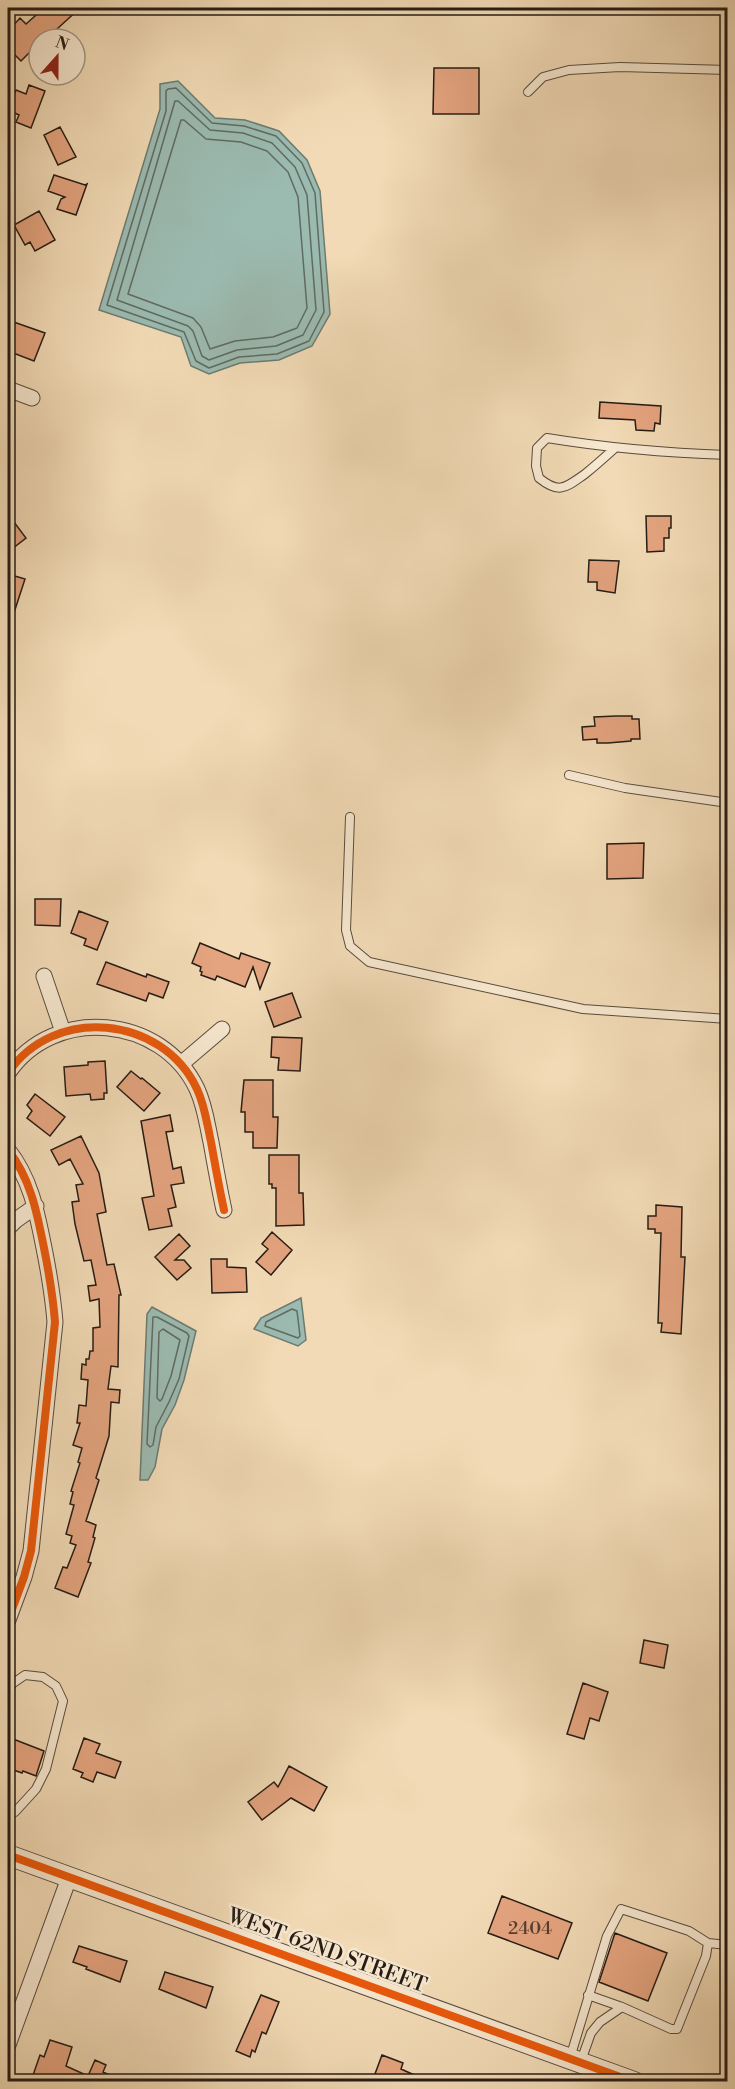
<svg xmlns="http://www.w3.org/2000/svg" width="735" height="2089" font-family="'Libre Bodoni',serif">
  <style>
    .water { fill: #9bbab0; stroke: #6c7b72; stroke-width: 1.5 }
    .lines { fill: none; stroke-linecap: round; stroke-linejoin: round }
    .shore { stroke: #606b62; stroke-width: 1.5 }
    .building { fill: #e4a47f; stroke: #261c15; stroke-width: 1.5 }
    .service-casing { stroke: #594c3d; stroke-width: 10 }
    .minor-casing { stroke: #594c3d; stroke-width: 17 }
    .tertiary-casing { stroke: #594c3d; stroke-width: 22 }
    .service { stroke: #f6e7cf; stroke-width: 8 }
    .minor { stroke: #f6e7cf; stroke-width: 15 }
    .tertiary { stroke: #f6e7cf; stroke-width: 20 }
    .cycleway-casing { stroke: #f6e7cf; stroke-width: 11 }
    .cycleway { stroke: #e8590c; stroke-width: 8 }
    .labels { text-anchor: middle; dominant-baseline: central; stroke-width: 5; stroke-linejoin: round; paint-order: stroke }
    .number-label { font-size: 18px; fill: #563e30 }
    .street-label { font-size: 21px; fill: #261c15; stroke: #f6e7cf }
  </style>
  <rect width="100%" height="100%" fill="#f1dab5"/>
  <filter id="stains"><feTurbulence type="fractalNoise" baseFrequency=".00333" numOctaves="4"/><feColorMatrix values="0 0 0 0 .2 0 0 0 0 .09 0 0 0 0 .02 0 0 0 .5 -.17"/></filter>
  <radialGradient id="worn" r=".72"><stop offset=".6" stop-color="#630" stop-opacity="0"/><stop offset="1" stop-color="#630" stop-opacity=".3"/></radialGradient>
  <!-- water -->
  <path class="water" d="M178,81L215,118L245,120L279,131L307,160L320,191L330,314L312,346L279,360L240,363L209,374L191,366L181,337L99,310L160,109V84Z
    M301,1298L306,1340L298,1346L254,1329L261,1318Z
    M152,1307L196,1331L184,1380L175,1405L162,1429L155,1467L148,1480H140L147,1314Z"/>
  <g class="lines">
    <!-- shore -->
    <path class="shore" d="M176,88L212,123L244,126L276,136L302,163L315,193L324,312L309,341L277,354L239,357L209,368L196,361L184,332L107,305L166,111V91L168,89Z
      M175,101H178L210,130L243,133L272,143L295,167L307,195L316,310L303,335L276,346L237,350L209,360L202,356L193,331L188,326L117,300Z
      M181,120H184L206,139L241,142L267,151L288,172L298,197L307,308L297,328L273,337L235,341L210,349L201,327L193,318L128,294Z
      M292,1309L297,1311L300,1336L298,1338L265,1326L266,1322Z
      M153,1317H157L187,1333L189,1336L179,1379L169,1402L156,1427L153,1445L150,1447L147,1444Z
      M163,1329L180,1340L171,1376L162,1399L160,1401L157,1398L159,1332Z"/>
  </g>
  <!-- building -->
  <path class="building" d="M44,8H80L46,39H39V43L21,61L8,48V42L13,36L8,31L20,18L26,24Z
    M434,68H479V114H433Z
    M29,85L45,91L31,128L16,122L19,115L8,110L16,90L26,94Z
    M60,127L76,157L58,165L44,135Z
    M54,175L85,185L87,184L76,215L57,209L61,199L65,197L48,191Z
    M39,211L55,240L35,251L30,242L25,245L14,225Z
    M8,320L45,333L34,361L8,351Z
    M600,402L661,406L660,424L655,423L654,431L636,430L635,420L599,418Z
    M8,514L26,538L8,552Z
    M646,516H671V528H669V538H664V551L647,552Z
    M589,560L619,561L615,593L597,590V582H588Z
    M8,574L25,579L10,625H8Z
    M616,716H632V719H639L640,739H631V741L608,743H597V739L583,740L582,727L595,726L594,717Z
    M644,843L643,878L607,879V844Z
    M35,899H61L60,926L35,925Z
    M79,911L108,922L97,950L84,945L86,939L71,933Z
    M200,943L239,959L241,953L270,963L260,989L253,967L245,987L217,976L215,980L201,975L202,972L200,971L201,967L192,963Z
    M106,962L146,977L147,974L169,982L163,998L149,993L146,1001L97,984Z
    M292,993L301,1017L274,1027L265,1002Z
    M272,1037L302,1038L300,1071L278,1070L279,1058L271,1057Z
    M105,1061L107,1093H104V1099L91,1100L90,1094L66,1096L64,1067L88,1065V1062Z
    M131,1071L141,1079L142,1078L160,1093L144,1111L117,1087Z
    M244,1080H273V1117H278L277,1148H253V1132H245V1112H241Z
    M35,1094L65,1117L50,1136L27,1118L32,1111L27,1105Z
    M170,1115L173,1131L166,1132L173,1169L181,1167L184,1183L171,1185L176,1207L168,1209L172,1226L149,1230L142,1198L154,1196L141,1121Z
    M81,1136L99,1173L106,1212L97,1214L107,1265L114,1264L121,1295H119L118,1367L111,1366L108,1389L120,1390L119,1403L111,1402L109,1436L96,1478L99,1480L86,1521L96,1525L93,1537L95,1538L88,1562L91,1563L78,1597L55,1588L63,1567L67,1568L76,1545L70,1543L72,1536L66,1534L74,1505L70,1504L73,1492L71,1491L80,1463L78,1462L82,1448L73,1445L80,1423H77L79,1405L86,1406L88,1380L81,1379L82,1364L86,1365V1359H89L90,1351H93V1328L100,1327L99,1299L90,1301L88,1286L96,1285L91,1260L84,1261L75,1224L72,1202L79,1201L76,1185L83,1184L70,1159L59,1165L51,1150Z
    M269,1155H299V1193H303L304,1225L276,1226V1188H272V1184H269Z
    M656,1205L682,1207L681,1257H685L681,1334L661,1332L662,1323H658L661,1233H655V1229H648V1216H656Z
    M272,1232L292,1250L271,1275L256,1262L268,1249L262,1244Z
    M179,1234L190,1246L175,1260H184L191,1268L177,1280L155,1257Z
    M211,1259H227V1267L246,1268L247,1292L212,1293Z
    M644,1640L668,1645L664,1668L640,1663Z
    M583,1683L608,1692L599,1721L590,1718L584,1739L567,1734Z
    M8,1737L44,1751L36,1776L23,1771L22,1773L8,1768Z
    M84,1738L100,1744L96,1753L121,1762L115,1778L97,1772L93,1782L81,1777L83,1773L73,1769Z
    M289,1766L327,1787L314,1811L291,1798L262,1820L248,1802L274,1782L278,1787Z
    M502,1896L572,1923L558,1959L488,1933Z
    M615,1933L667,1953L648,2001L599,1982Z
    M79,1946L127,1961L120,1982L86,1969L87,1967L73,1962Z
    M165,1972L213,1987L206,2008L159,1989Z
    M261,1995L279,2002L266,2034L262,2032L255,2052L252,2050L250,2057L236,2051Z
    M50,2040L72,2047L66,2066L88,2076L95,2060L106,2065L103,2072L125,2082H42L32,2078L40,2055L44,2057Z
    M382,2055L403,2063L401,2069L430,2082H372Z"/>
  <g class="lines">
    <!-- service casing -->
    <g class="service-casing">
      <path id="service" d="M528,92L543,77L569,70L620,67L728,70
        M615,448C605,457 595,466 585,474C566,487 560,495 539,478L536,466L537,448L547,438C608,448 667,453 728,455
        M569,775L625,788L728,803
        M350,817L346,930L350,946L369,962L583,1009L728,1019
        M8,1693L12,1684L25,1675L43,1677L56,1686L63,1701L46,1769L36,1789L15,1812L8,1815
        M588,1995L622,2007L671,2029H677L706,1956L708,1943L728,1945
        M570,2058L607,1936L621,1909L689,1931L708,1943
        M581,2061L591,2033L600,2022L622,2007"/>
    </g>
    <!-- minor casing -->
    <g class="minor-casing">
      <path id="minor" d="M8,389L32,398
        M44,976L63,1032
        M181,1064L222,1029
        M8,1073C54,1005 162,1015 197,1089C205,1106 207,1124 211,1142C215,1164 219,1187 224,1210
        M8,1150C31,1179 37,1213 44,1248C49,1273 53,1297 55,1322L31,1551L24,1577L8,1620
        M8,1228L16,1220L36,1206
        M8,2045L69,1878"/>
    </g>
    <!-- tertiary casing -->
    <g class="tertiary-casing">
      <path id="tertiary" d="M8,1855L634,2082"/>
    </g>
    <!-- service -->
    <use href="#service" class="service"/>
    <!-- minor -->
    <use href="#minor" class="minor"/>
    <!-- tertiary -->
    <use href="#tertiary" class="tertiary"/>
    <!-- cycleway casing -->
    <g class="cycleway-casing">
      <path id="cycleway" d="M8,1073C54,1005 162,1015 197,1089C205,1106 207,1124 211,1142C215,1164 219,1187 224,1210
        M8,1150C31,1179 37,1213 44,1248C49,1273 53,1297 55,1322L31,1551L24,1577L8,1620
        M8,1855L634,2082"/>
    </g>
    <!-- cycleway -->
    <use href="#cycleway" class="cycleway"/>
  </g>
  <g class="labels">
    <!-- number labels -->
    <g class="number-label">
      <text x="530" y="1928">2404</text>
    </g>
    <!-- street labels -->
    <g class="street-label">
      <text transform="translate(327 1951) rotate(20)">WEST 62ND STREET</text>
    </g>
  </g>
  <!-- margin -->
  <rect width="735" height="2089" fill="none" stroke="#f1dab5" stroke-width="30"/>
  <rect x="9" y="9" width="717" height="2071" fill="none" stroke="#261c15" stroke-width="3"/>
  <rect x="15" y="15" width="705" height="2059" fill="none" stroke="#261c15" stroke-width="1.5"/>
  <!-- north arrow -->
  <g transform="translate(57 57) rotate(21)"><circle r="28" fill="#f6e7cf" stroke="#a39685" stroke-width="1.5"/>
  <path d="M0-4.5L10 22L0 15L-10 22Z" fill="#8f2418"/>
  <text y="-9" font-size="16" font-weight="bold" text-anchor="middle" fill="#261c15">N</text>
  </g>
  <rect width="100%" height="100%" filter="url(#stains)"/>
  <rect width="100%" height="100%" fill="url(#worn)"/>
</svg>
